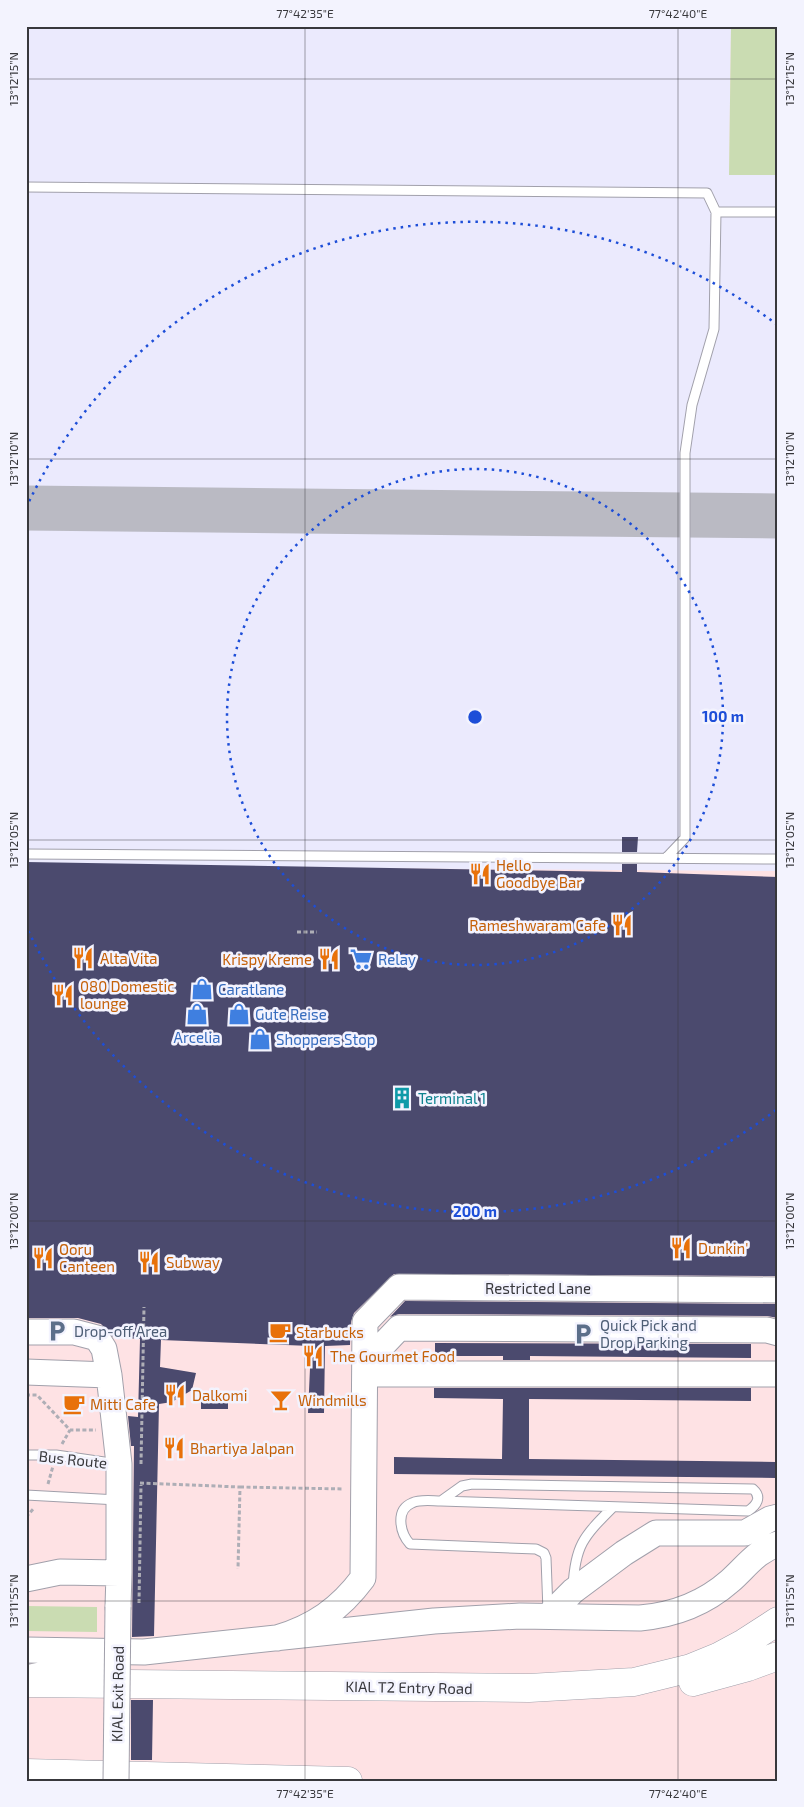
<svg xmlns="http://www.w3.org/2000/svg" width="804" height="1807" font-family="'Exo 2',sans-serif">
  <style>
    .commercial { fill: #fee2e4 }
    .built { fill: #ebeafd }
    .green { fill: #cadcb2 }
    .lines { fill: none; stroke-linecap: round; stroke-linejoin: round }
    .taxiway { stroke: #babac3; stroke-width: 45 }
    .building { fill: #4b4a6e }
    .lane-casing { stroke: #a1a0ab; stroke-width: 11 }
    .secondary-casing { stroke: #a1a0ab; stroke-width: 27 }
    .primary-casing { stroke: #a1a0ab; stroke-width: 29 }
    .path { stroke: #aeaeb6; stroke-width: 3; stroke-dasharray: 4 2.5; stroke-linecap: butt }
    .lane { stroke: #fff; stroke-width: 9 }
    .secondary { stroke: #fff; stroke-width: 25 }
    .primary { stroke: #fff; stroke-width: 28 }
    .secondary-bridge-casing { stroke: #a1a0ab; stroke-width: 27; stroke-linecap: butt }
    .path-bridge { stroke: #aeaeb6; stroke-width: 3; stroke-dasharray: 4 2.5; stroke-linecap: butt }
    .secondary-bridge { stroke: #fff; stroke-width: 25 }
    .ticks { fill: none; stroke: #38383c; stroke-width: 1; stroke-opacity: 0.45 }
    .ring { fill: none; stroke: #1d4ed8; stroke-width: 2.5; stroke-dasharray: 2.5 5 }
    .labels { text-anchor: middle; dominant-baseline: central; stroke-width: 5; stroke-linejoin: round; paint-order: stroke }
    .food-label { font-size: 15px; fill: #c56008; stroke: #f3f3fe; text-anchor: start }
    .shop-label { font-size: 15px; fill: #366cbe; stroke: #f3f3fe; text-anchor: start }
    .culture-label { font-size: 15px; fill: #0d838f; stroke: #f3f3fe; text-anchor: start }
    .street-label { font-size: 15px; fill: #38383c; stroke: #f3f3fe }
    .service-label { font-size: 15px; fill: #4e5e75; stroke: #f3f3fe; text-anchor: start }
    .centre { fill: #1d4ed8; stroke: #f3f3fe; stroke-width: 2.5 }
    .ring-label { font-size: 15px; text-anchor: middle; font-weight: bold; fill: #1d4ed8; stroke: #f3f3fe; stroke-width: 5; stroke-linejoin: round; paint-order: stroke }
    .neatline { fill: none; stroke: #38383c; stroke-width: 2 }
    .ticks-label { font-size: 12px; text-anchor: middle; fill: #38383c }
  </style>
  <rect width="100%" height="100%" fill="#f3f3fe"/>
  <!-- commercial -->
  <path class="commercial" d="M26,26H778V1781H26Z"/>
  <!-- built -->
  <path class="built" d="M26,26H731L729,174L778,175V871L26,866Z"/>
  <!-- green -->
  <path class="green" d="M731,26H778V175H729Z
    M26,1606L97,1607V1632L26,1631Z"/>
  <g class="lines">
    <!-- taxiway -->
    <path class="taxiway" d="M26,508L778,516"/>
  </g>
  <!-- building -->
  <path class="building" d="M622,837H638L637,852H622Z
    M26,862L622,872V864H637V872L778,877V1276L394,1274L354,1313L351,1322L350,1345L325,1346L324,1413H308L311,1346L161,1340L160,1367L196,1373L192,1390L172,1402L159,1404L154,1636L132,1637L134,1446H131L128,1416L138,1417L140,1339L113,1337L101,1324L78,1318H26Z
    M405,1301L778,1304V1318L767,1316L399,1314L390,1317Z
    M435,1343L751,1344V1358L530,1356V1360H503V1356H435Z
    M434,1388H751V1401L529,1399V1459L776,1462V1478L394,1474V1457L502,1459L503,1399L434,1398Z
    M201,1396H228V1409H201Z
    M131,1700H153L152,1760H131Z"/>
  <g class="lines">
    <!-- lane casing -->
    <g class="lane-casing">
      <path id="lane" d="M26,187L707,193L716,212L714,329L692,405L685,453V838L666,858
        M716,212H778
        M26,854L778,859
        M26,1455H56L118,1464
        M26,1495L118,1500
        M441,1501L462,1486L472,1484L753,1489C762,1497 757,1505 748,1511L441,1501C432,1501 420,1499 412,1503C395,1510 400,1533 410,1544L536,1549L544,1553L546,1558L548,1611
        M573,1587C575,1546 583,1537 612,1508"/>
    </g>
    <!-- secondary casing -->
    <g class="secondary-casing">
      <path id="secondary" d="M26,1332H74L97,1338L104,1349L109,1375L119,1464V1573
        M26,1372L109,1375
        M365,1374L380,1348L399,1328L767,1330L778,1333
        M365,1374H778
        M26,1579L60,1572L119,1573L118,1607
        M548,1616L573,1591L624,1553L656,1533H745L770,1519L778,1517
        M277,1638C314,1627 340,1609 363,1578L365,1322L399,1287L778,1290
        M26,1650L144,1652L434,1621L520,1616L640,1618C674,1615 704,1604 730,1581C747,1566 756,1551 778,1544
        M31,1677L104,1661"/>
    </g>
    <!-- primary casing -->
    <g class="primary-casing">
      <path id="primary" d="M693,1682L748,1667L778,1656
        M26,1683L529,1688L634,1682L691,1668L718,1657L744,1643L778,1621
        M26,1773L348,1781"/>
    </g>
    <!-- path -->
    <path class="path" d="M297,932H317
      M26,1395H37L70,1430H96
      M62,1444L70,1430
      M141,1464L144,1307
      M140,1483L240,1487L238,1569
      M48,1484L53,1466
      M240,1487L344,1489
      M26,1517L34,1508"/>
    <!-- lane -->
    <use href="#lane" class="lane"/>
    <!-- secondary -->
    <use href="#secondary" class="secondary"/>
    <!-- primary -->
    <use href="#primary" class="primary"/>
    <!-- secondary-bridge casing -->
    <g class="secondary-bridge-casing">
      <path id="secondary-bridge" d="M116,1781L118,1607"/>
    </g>
    <!-- path-bridge -->
    <path class="path-bridge" d="M139,1603L141,1485"/>
    <!-- secondary-bridge -->
    <use href="#secondary-bridge" class="secondary-bridge"/>
  </g>
  <!-- ticks -->
  <path class="ticks" d="M305,26V1781M678,26V1781M26,79H778M26,459H778M26,840H778M26,1221H778M26,1601H778"/>
  <!-- distance rings -->
  <g class="ring">
    <circle cx="475" cy="717" r="248"/>
    <path d="M776 1110A495 495 0 0 1 26 926M26 508A495 495 0 0 1 776 324"/>
  </g>
  <!-- icons -->
  <defs>
    <g id="restaurant-bare" transform="scale(1.725)"><path d="M-5-6h1v4h1v-4h1v4h1v-4h1v5L-1.5 .5V6h-2V.5L-5-1ZM5-6V6H3V1.5H1.5Q1.5-4 5-6Z" fill="#e8710a" stroke="#f3f3fe" stroke-width="2.5" paint-order="stroke"/></g>
    <g id="supermarket-bare" transform="scale(1.725)"><path d="M-6-5.5h2.5l.6 2H6L4.5 2H-2.5L-4.4-4H-6ZM-1.5 3.2a1.3 1.3 0 1 0 .1 0ZM3 3.2a1.3 1.3 0 1 0 .1 0Z" fill="#3f7fe0" stroke="#f3f3fe" stroke-width="2.5" paint-order="stroke"/></g>
    <g id="shop-bare" transform="scale(1.725)"><path d="M-5-2.5h2.3a2.7 3.5 0 0 1 5.4 0H5L5.5 6h-11ZM-1.5-2.5h3a1.5 2.3 0 0 0-3 0Z" fill="#3f7fe0" stroke="#f3f3fe" stroke-width="2.5" paint-order="stroke"/></g>
    <g id="building-bare" transform="scale(1.725)"><path d="M-4-6H4V6H1V3H-1V6H-4ZM-2.5-4.3h1.7v1.8h-1.7ZM.8-4.3h1.7v1.8H.8ZM-2.5-1h1.7V.8h-1.7ZM.8-1h1.7V.8H.8Z" fill="#0f9aa8" stroke="#f3f3fe" stroke-width="2.5" paint-order="stroke"/></g>
    <g id="parking-bare" transform="scale(1.725)"><path d="M-3.5-5.5H1a3.5 3.5 0 0 1 0 7H-1V5.5H-3.5ZM-1-3.4V-.6H.8a1.4 1.4 0 0 0 0-2.8Z" fill="#5c6f8a" stroke="#f3f3fe" stroke-width="2.5" paint-order="stroke"/></g>
    <g id="cafe-bare" transform="scale(1.725)"><path d="M-5.5-4.5H6V0H3Q3 3.5 0 3.5H-2.5Q-5.5 3.5-5.5 0ZM3-3.2v2h1.7v-2ZM-6 4.5H4V6H-6Z" fill="#e8710a" stroke="#f3f3fe" stroke-width="2.5" paint-order="stroke"/></g>
    <g id="bar-bare" transform="scale(1.725)"><path d="M-6-5H6L.8 .8V4.5H3.5V6h-7V4.5H-.8V.8Z" fill="#e8710a" stroke="#f3f3fe" stroke-width="2.5" paint-order="stroke"/></g>
  </defs>
  <g fill-rule="evenodd">
    <use href="#restaurant-bare" x="480" y="874"/>
    <use href="#restaurant-bare" x="622" y="925"/>
    <use href="#restaurant-bare" x="83" y="958"/>
    <use href="#restaurant-bare" x="329" y="959"/>
    <use href="#supermarket-bare" x="361" y="959"/>
    <use href="#shop-bare" x="202" y="989"/>
    <use href="#restaurant-bare" x="63" y="995"/>
    <use href="#shop-bare" x="197" y="1014"/>
    <use href="#shop-bare" x="239" y="1014"/>
    <use href="#shop-bare" x="260" y="1039"/>
    <use href="#building-bare" x="402" y="1098"/>
    <use href="#restaurant-bare" x="681" y="1248"/>
    <use href="#restaurant-bare" x="43" y="1258"/>
    <use href="#restaurant-bare" x="149" y="1262"/>
    <use href="#parking-bare" x="57" y="1331"/>
    <use href="#cafe-bare" x="280" y="1332"/>
    <use href="#parking-bare" x="583" y="1334"/>
    <use href="#restaurant-bare" x="313" y="1356"/>
    <use href="#restaurant-bare" x="175" y="1395"/>
    <use href="#bar-bare" x="281" y="1400"/>
    <use href="#cafe-bare" x="74" y="1404"/>
    <use href="#restaurant-bare" x="174" y="1448"/>
  </g>
  <g class="labels">
    <!-- food labels -->
    <g class="food-label">
      <text x="496" y="865">Hello<tspan x="496" dy="17">Goodbye Bar</tspan></text>
      <text x="606" y="925" text-anchor="end">Rameshwaram Cafe</text>
      <text x="100" y="958">Alta Vita</text>
      <text x="312" y="959" text-anchor="end">Krispy Kreme</text>
      <text x="80" y="986">080 Domestic<tspan x="80" dy="17">lounge</tspan></text>
      <text x="698" y="1248">Dunkin'</text>
      <text x="59" y="1249">Ooru<tspan x="59" dy="17">Canteen</tspan></text>
      <text x="166" y="1262">Subway</text>
      <text x="296" y="1332">Starbucks</text>
      <text x="330" y="1356">The Gourmet Food</text>
      <text x="192" y="1395">Dalkomi</text>
      <text x="298" y="1400">Windmills</text>
      <text x="90" y="1404">Mitti Cafe</text>
      <text x="190" y="1448">Bhartiya Jalpan</text>
    </g>
    <!-- shop labels -->
    <g class="shop-label">
      <text x="378" y="959">Relay</text>
      <text x="218" y="989">Caratlane</text>
      <text x="255" y="1014">Gute Reise</text>
      <text x="197" y="1037" text-anchor="middle">Arcelia</text>
      <text x="276" y="1039">Shoppers Stop</text>
    </g>
    <!-- culture labels -->
    <g class="culture-label">
      <text x="418" y="1098">Terminal 1</text>
    </g>
    <!-- street labels -->
    <g class="street-label">
      <text x="538" y="1288">Restricted Lane</text>
      <text transform="translate(73 1459) rotate(6)">Bus Route</text>
      <text transform="translate(409 1687) rotate(1)">KIAL T2 Entry Road</text>
      <text transform="translate(117 1694) rotate(-89)">KIAL Exit Road</text>
    </g>
    <!-- service labels -->
    <g class="service-label">
      <text x="600" y="1325">Quick Pick and<tspan x="600" dy="17">Drop Parking</tspan></text>
      <text x="74" y="1331">Drop-off Area</text>
    </g>
  </g>
  <circle cx="475" cy="717" r="8" class="centre"/>
  <g class="ring-label">
    <text x="723" y="722">100 m</text>
    <text x="475" y="1217">200 m</text>
  </g>
  <!-- border -->
  <rect width="804" height="1807" fill="none" stroke="#f3f3fe" stroke-width="55"/>
  <rect x="28" y="28" width="748" height="1752" class="neatline"/>
  <g class="ticks-label">
    <text x="305" y="18">77°42'35"E</text>
    <text x="678" y="18">77°42'40"E</text>
    <text transform="translate(14 79) rotate(-90)" y="4">13°12'15"N</text>
    <text transform="translate(790 79) rotate(-90)" y="4">13°12'15"N</text>
    <text transform="translate(14 459) rotate(-90)" y="4">13°12'10"N</text>
    <text transform="translate(790 459) rotate(-90)" y="4">13°12'10"N</text>
    <text transform="translate(14 840) rotate(-90)" y="4">13°12'05"N</text>
    <text transform="translate(790 840) rotate(-90)" y="4">13°12'05"N</text>
    <text transform="translate(14 1221) rotate(-90)" y="4">13°12'00"N</text>
    <text transform="translate(790 1221) rotate(-90)" y="4">13°12'00"N</text>
    <text transform="translate(14 1601) rotate(-90)" y="4">13°11'55"N</text>
    <text transform="translate(790 1601) rotate(-90)" y="4">13°11'55"N</text>
    <text x="305" y="1798">77°42'35"E</text>
    <text x="678" y="1798">77°42'40"E</text>
  </g>
</svg>
